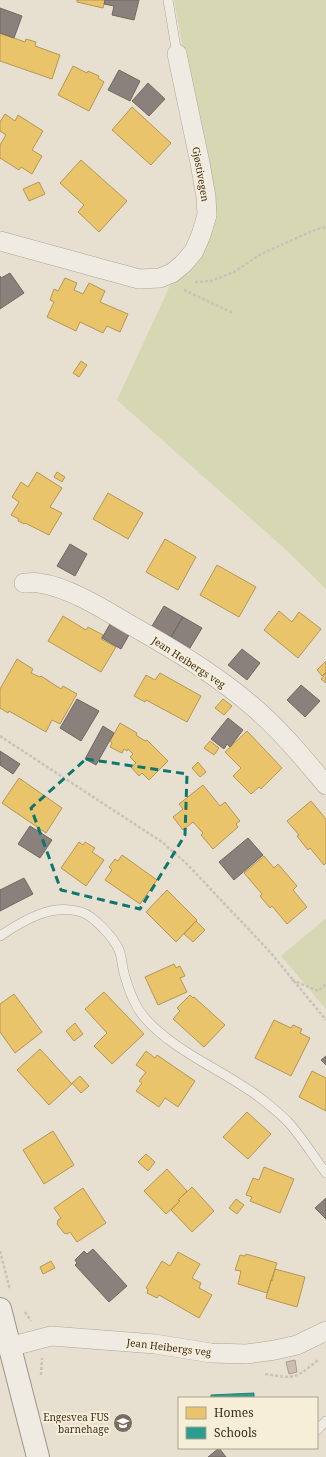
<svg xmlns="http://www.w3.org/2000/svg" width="326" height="1457" font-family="'Noto Serif',serif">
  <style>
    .green { fill: #d6d7b3 }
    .homes { fill: #e9c46a; stroke: #b59754 }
    .schools { fill: #2a9d8f; stroke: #307c6e }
    .industry { fill: #8a817c; stroke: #736860 }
    .building { fill: #cbbfb2; stroke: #a89c90 }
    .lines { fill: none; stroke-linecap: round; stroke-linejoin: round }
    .lane-casing { stroke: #ada599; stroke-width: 10 }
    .street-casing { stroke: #ada599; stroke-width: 20 }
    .secondary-casing { stroke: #9c958a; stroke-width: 24 }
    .path { stroke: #c8c2b9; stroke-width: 2.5; stroke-dasharray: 3 2; stroke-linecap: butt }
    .lane { stroke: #efebe3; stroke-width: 9 }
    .street { stroke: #efebe3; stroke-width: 19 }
    .secondary { stroke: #efebe3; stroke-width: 22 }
    .marked { fill: none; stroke: #0f766e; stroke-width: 3; stroke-dasharray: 8 5; stroke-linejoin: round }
    .labels { text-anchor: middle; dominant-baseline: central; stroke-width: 4; stroke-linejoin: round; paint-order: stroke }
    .street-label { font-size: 10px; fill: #3d2e20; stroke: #f7eed8 }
    .poi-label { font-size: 10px; fill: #3d2e20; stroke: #f7eed8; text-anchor: end }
  </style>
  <rect width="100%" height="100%" fill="#e7e0d1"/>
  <!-- green -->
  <path class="green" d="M174,0H326V589L284,548L117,400L173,279L202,252L198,131Z
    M326,918V1009L281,956Z"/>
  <!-- homes -->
  <path class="homes" d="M77,0H105L103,8L77,2Z
    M0,33L25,42L26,39L36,42L35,46L60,55L52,79L0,61Z
    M73,66L87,73L88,71L99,76L98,78L104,82L89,111L58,95Z
    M132,107L171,143L151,165L112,130Z
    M5,114L15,121L18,115L43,131L32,150L42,156L32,174L21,167L19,170L0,158V145L6,135L0,131V122Z
    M81,160L127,201L99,232L78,212L84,205L60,183Z
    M39,182L45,194L29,201L23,189Z
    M65,278L77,283L74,290L83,294L89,283L105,291L100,302L128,314L120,332L107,326L103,333L80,322L76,331L47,317L54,302L50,300L54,289L58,291Z
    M81,361L87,365L79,377L73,373Z
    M37,472L62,488L50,507L62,513L49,535L25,523L24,524L18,521L19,519L11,515L19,502L12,497L21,482L28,487Z
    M57,472L65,477L62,482L54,477Z
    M108,493L143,513L128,539L93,519Z
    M165,539L196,557L178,590L146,572Z
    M217,565L256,587L239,617L200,595Z
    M279,611L292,622L299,612L321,629L298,658L264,630Z
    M63,616L86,630L88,627L103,635L101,639L116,647L101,672L48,641Z
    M17,659L33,669L31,673L40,677L41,676L61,689L63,686L77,694L60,724L52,720L46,732L9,711L8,713L0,708V689Z
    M326,661V672L322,676L317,670Z
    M160,673L201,696L187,722L146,700L145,702L134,696L146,675L155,680Z
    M326,673V683L321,679Z
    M223,699L232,706L224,715L215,708Z
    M120,723L137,733L136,735L145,741L147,740L168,761L149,780L142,773L139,776L131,767L136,763L130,757L133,754L128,749L127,751L124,749L122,753L110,747L112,743L110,741Z
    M247,731L282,768L261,789L259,787L251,794L233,776L241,768L225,752Z
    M210,741L219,748L214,755L204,748Z
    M198,762L206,772L200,777L192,768Z
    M19,778L62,808L46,833L2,803Z
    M203,785L220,806L225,802L240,821L236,824L238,827L213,849L201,835L203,833L193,822L183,830L173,817L183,809L179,804Z
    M311,801L326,819V863L324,865L310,848L308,850L297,836L299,835L287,821Z
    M79,842L83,845L85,842L95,848L92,852L104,860L86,886L61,868Z
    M122,855L157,880L140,904L105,880L112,870L109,867L115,859L118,861Z
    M264,856L274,868L278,864L297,886L293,890L307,907L287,924L272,906L270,908L260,896L262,894L244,873Z
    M167,890L197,920L176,942L146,912Z
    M196,921L205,930L193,942L184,934Z
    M174,964L176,968L180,966L185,976L180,978L187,992L158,1005L145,977Z
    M104,992L144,1034L112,1064L94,1046L107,1033L85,1009Z
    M14,994L42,1032L15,1053L0,1032V1004Z
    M190,995L193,998L194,997L225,1025L204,1047L173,1019L180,1011L177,1008Z
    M274,1020L291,1028L293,1025L302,1029L300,1033L310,1038L291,1076L255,1058Z
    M75,1023L83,1034L74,1041L66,1031Z
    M40,1049L72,1084L49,1105L17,1070Z
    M146,1051L155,1058L157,1055L195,1081L178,1107L165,1098L159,1107L136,1091L142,1083L139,1081L146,1072L136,1065Z
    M312,1071L326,1078V1111L299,1097Z
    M80,1076L89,1086L81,1093L72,1083Z
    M247,1112L271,1134L248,1159L223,1137Z
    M53,1131L74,1165L44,1184L23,1150Z
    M146,1154L155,1162L148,1171L138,1162Z
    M264,1167L294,1179L280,1213L250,1201L252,1197L246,1195L253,1178L259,1180Z
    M167,1169L187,1191L178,1200L180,1201L166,1214L144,1191Z
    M192,1187L214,1211L192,1232L171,1210L180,1201L178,1200Z
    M83,1188L106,1223L77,1242L70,1232L67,1234L64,1233L57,1224L58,1220L61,1218L54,1208Z
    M236,1199L244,1205L237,1214L229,1208Z
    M178,1252L200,1264L192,1278L201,1283L199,1288L212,1295L199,1318L159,1295L157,1298L147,1293L148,1289L146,1288L162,1261L170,1266Z
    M246,1254L277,1263L267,1293L238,1284L241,1271L235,1270L240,1255L245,1256Z
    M51,1261L55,1268L43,1274L40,1267Z
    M275,1269L305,1277L297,1307L266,1298L271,1280L272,1281Z"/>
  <!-- schools -->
  <path class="schools" d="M254,1393V1398H211V1395Z"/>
  <!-- industry -->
  <path class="industry" d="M105,0H139L134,20L112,15L114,6L104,4Z
    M0,8L22,16L14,38L0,33Z
    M119,70L140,81L130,101L108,90Z
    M148,83L165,99L149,116L132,101Z
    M10,273L24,293L0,309V276L1,278Z
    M70,544L87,554L75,576L57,566Z
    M164,606L183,617L171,637L167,635L165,638L156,632L158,629L152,626Z
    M183,617L202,628L190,648L171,637Z
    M110,624L129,635L121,649L102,638Z
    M242,649L260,663L247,680L228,665Z
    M301,685L320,701L305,717L287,700Z
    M77,699L99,711L81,741L60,728Z
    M228,718L243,730L230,747L227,744L224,749L211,739Z
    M103,726L114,733L96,765L85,759Z
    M0,751L20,764L13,774L0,765L1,760H0Z
    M30,826L52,840L40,858L18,844Z
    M248,838L263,855L234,880L219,862Z
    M24,878L33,894L0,911V890Z
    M326,1056V1065L321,1060Z
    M326,1198V1219L315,1208Z
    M93,1249L127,1286L109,1302L75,1265L77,1263L75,1260L84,1251L87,1254Z
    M219,1448L226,1457H208Z"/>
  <!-- building -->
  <path class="building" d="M295,1360L297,1372L289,1374L286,1362Z"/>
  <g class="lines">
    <!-- lane casing -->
    <g class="lane-casing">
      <path id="lane" d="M168,0L177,54
        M0,936C24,920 52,903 81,912C94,916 114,938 119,950C122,957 122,966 124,973C128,988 134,1005 144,1017C175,1053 226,1071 263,1100C271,1107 281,1114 288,1122C302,1137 313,1156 326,1173
        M317,1430L326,1421"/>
    </g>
    <!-- street casing -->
    <g class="street-casing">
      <path id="street" d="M0,241L139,279L160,278L172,273L183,264L194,251L201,235L207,215L206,197L200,163L177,54
        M24,583C29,583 35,582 39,583C68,587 102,608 127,623C173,649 219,676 258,711C283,733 305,760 326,785
        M9,1347L51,1336L155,1344L211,1353L247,1354L275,1350L297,1345L326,1331"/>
    </g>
    <!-- secondary casing -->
    <g class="secondary-casing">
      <path id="secondary" d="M0,1309L38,1457"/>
    </g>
    <!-- path -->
    <path class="path" d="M195,282L211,281L234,272L261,254L317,229L326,227
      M184,290L233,313
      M0,736L162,842L186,863L271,953L326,1020
      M292,980L318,991L326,984
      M0,1251L10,1290
      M25,1312L31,1321
      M265,1374C296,1379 295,1379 319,1359
      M41,1375L42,1358"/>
    <!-- lane -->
    <use href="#lane" class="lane"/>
    <!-- street -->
    <use href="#street" class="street"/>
    <!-- secondary -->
    <use href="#secondary" class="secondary"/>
  </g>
  <!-- marked area -->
  <path class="marked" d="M86,759L187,774L185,835L140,909L61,890L31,808Z"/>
  <!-- icons -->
  <defs>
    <g id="school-disc" transform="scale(1)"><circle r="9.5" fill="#786c5e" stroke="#f7eed8"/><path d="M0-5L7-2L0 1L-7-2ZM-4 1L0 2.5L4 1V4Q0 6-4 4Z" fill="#fff"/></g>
  </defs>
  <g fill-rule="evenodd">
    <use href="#school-disc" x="123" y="1423"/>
  </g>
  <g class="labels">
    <!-- street labels -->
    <g class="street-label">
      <text transform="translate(201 174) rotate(80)">Gjøstivegen</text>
      <text transform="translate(189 662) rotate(33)">Jean Heibergs veg</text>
      <text transform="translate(169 1347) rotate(7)">Jean Heibergs veg</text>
    </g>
    <!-- poi labels -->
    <g class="poi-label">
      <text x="109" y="1417">Engesvea FUS<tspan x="109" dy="12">barnehage</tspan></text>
    </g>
  </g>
  <!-- legend -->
  <rect x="178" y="1397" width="140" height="52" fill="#f7eed8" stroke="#ada18e"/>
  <rect x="186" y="1407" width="20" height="12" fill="#e9c46a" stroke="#ada18e"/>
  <text x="214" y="1417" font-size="12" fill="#3d2e20">Homes</text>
  <rect x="186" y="1427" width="20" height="12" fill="#2a9d8f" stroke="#ada18e"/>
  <text x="214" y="1437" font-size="12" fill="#3d2e20">Schools</text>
</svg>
